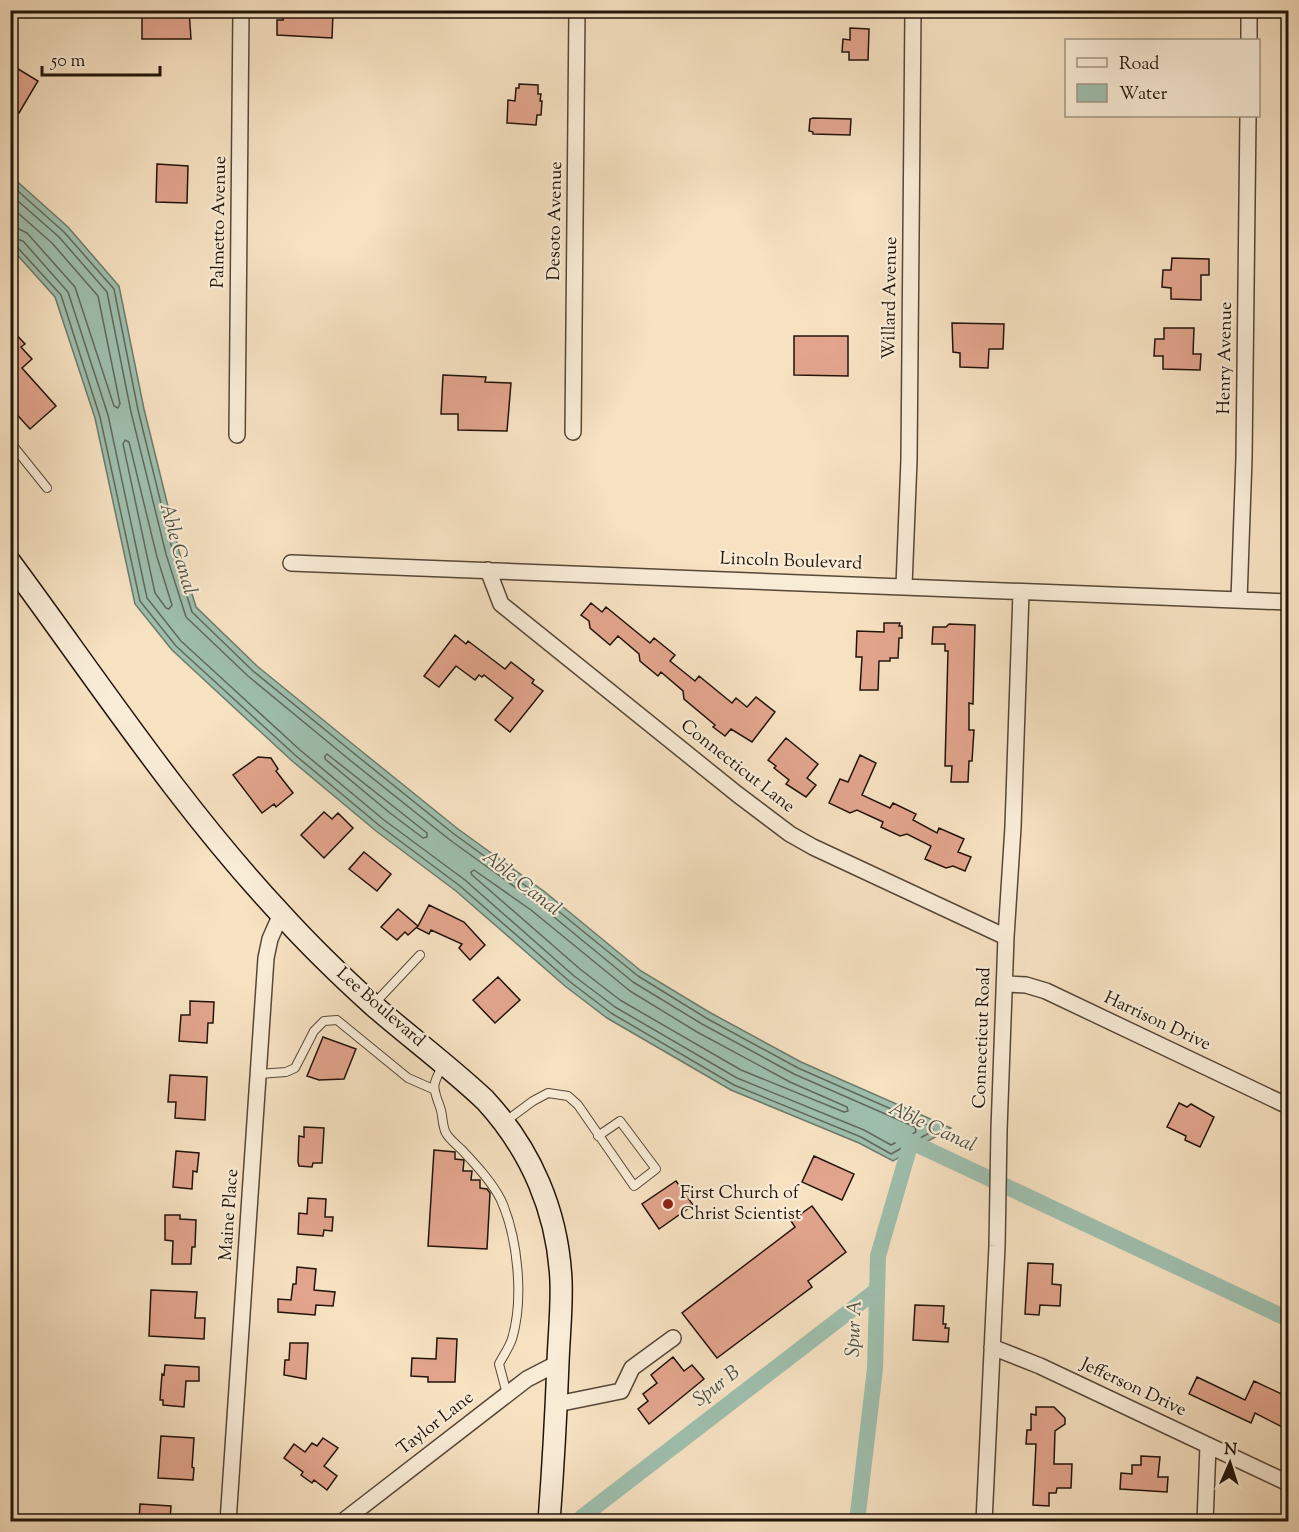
<svg xmlns="http://www.w3.org/2000/svg" width="1299" height="1532" font-family="'Sorts Mill Goudy',serif">
  <style>
    .water { fill: #9ebead; stroke: #6c7a6c; stroke-width: 1.5 }
    .lines { fill: none; stroke-linecap: round; stroke-linejoin: round }
    .shore { stroke: #60695c; stroke-width: 1.5 }
    .canal { stroke: #9ebead; stroke-width: 16 }
    .building { fill: #e2a48d; stroke: #22140a; stroke-width: 1.5 }
    .service-casing { stroke: #574738; stroke-width: 10 }
    .minor-casing { stroke: #574738; stroke-width: 18 }
    .secondary-casing { stroke: #22140a; stroke-width: 24 }
    .service { stroke: #f9ecd7; stroke-width: 8 }
    .minor { stroke: #f9ecd7; stroke-width: 15 }
    .secondary { stroke: #f9ecd7; stroke-width: 21 }
    .poi-dot { fill: #8f2418; stroke: #f9ecd7; stroke-width: 2 }
    .labels { text-anchor: middle; dominant-baseline: central; stroke-width: 4.5; stroke-linejoin: round; paint-order: stroke }
    .street-label { font-size: 18px; fill: #22140a; stroke: #f9ecd7 }
    .poi-label { font-size: 18px; fill: #22140a; stroke: #f9ecd7; text-anchor: start }
    .water-label { font-size: 20px; font-style: italic; fill: #4d5043; stroke: #f9ecd7 }
  </style>
  <rect width="100%" height="100%" fill="#f6e1c1"/>
  <filter id="stains"><feTurbulence type="fractalNoise" baseFrequency=".00333" numOctaves="4"/><feColorMatrix values="0 0 0 0 .2 0 0 0 0 .09 0 0 0 0 .02 0 0 0 .5 -.17"/></filter>
  <radialGradient id="worn" r=".72"><stop offset=".6" stop-color="#630" stop-opacity="0"/><stop offset="1" stop-color="#630" stop-opacity=".3"/></radialGradient>
  <!-- water -->
  <path class="water" d="M11,176L68,227L119,286L144,409L179,551L196,607L257,666L360,750L458,829L545,892L641,971L709,1012L801,1062L951,1128L893,1161L859,1143L731,1090L607,1018L565,986L456,891L376,831L291,760L172,650L135,604L95,418L55,297L11,248Z"/>
  <g class="lines">
    <!-- shore -->
    <path class="shore" d="M10,184L64,232L114,289L138,410L173,552L192,612L253,671L356,755L454,834L541,897L638,976L706,1018L798,1068L932,1127L933,1131L891,1154L861,1137L734,1085L611,1013L569,981L460,886L380,826L295,755L176,646L140,601L100,417L61,295L17,247L10,245
      M10,194L59,237L107,292L131,412L166,554L186,617L248,676L351,761L450,840L537,903L633,982L702,1024L794,1074L915,1127L916,1132L891,1145L864,1130L737,1078L615,1007L574,976L465,880L384,820L300,750L181,641L147,598L108,415L68,292L23,241L10,237
      M10,206L52,243L98,296L120,404L118,408L114,406L75,287L27,233L19,229L10,228
      M125,440L129,442L157,557L172,605L169,609L166,608L155,593L123,444Z
      M327,754L427,833V837L423,838L390,813L325,759V756Z
      M474,870L531,910L630,991L697,1032L790,1082L847,1107L848,1111L844,1112L741,1070L620,1000L580,969L472,875L471,872Z"/>
    <!-- canal -->
    <path class="canal" d="M901,1137L1288,1319
      M582,1517L877,1290
      M857,1522L875,1369L878,1256L911,1142"/>
  </g>
  <!-- building -->
  <path class="building" d="M142,10H189L191,39H142Z
    M288,10L333,13L332,38L277,35V20H283L284,15Z
    M850,28L869,29L868,60H849V52H842L843,39L850,40Z
    M10,64L38,81L19,113L10,108Z
    M519,84L538,85V94H541L540,101H542L541,115H537L536,125L507,123L508,100L515,101L516,88H519Z
    M813,118L851,119L850,135L813,134V132L809,131L810,119Z
    M157,164L188,166L187,203L156,202Z
    M1172,258L1209,259V275H1201V300L1171,299V288L1162,287L1163,270H1171Z
    M952,323L1004,324L1003,349H989L988,368L960,367V353L953,352Z
    M10,328L25,344L21,347L32,359L22,368L56,406L30,429L10,407Z
    M1164,328H1194L1193,354H1201L1200,370L1163,369V356H1154L1155,339H1164Z
    M794,336H848V376L794,375Z
    M443,375L486,377L485,382L511,383L507,431L458,430V414H441Z
    M591,603L602,612L606,607L650,643L654,638L675,655L670,661L695,681L699,676L732,703L736,698L747,707L756,697L775,712L752,742L731,729L725,736L713,727L715,725L684,699L683,691L661,672L658,676L640,661L639,654L618,636L610,645L590,628L589,621L581,615Z
    M884,623H900L899,626H902V638H899L898,658H890V661H879L878,690H860L862,657H856L857,631L884,632Z
    M949,624L975,625L973,704L969,703V730H974L972,761H969L968,782H951L952,766H945L948,651H945V644H932L933,627H946Z
    M455,635L466,644L468,641L505,669L511,662L534,680L532,683L543,691L510,732L495,720L513,698L484,675L482,677L479,675L475,680L456,666L439,687L424,676Z
    M786,738L818,764L807,778L816,785L806,797L786,784L789,780L774,768L776,766L768,760Z
    M860,755L876,763L862,795L890,808L893,803L916,814L913,820L937,833L939,828L964,839L958,852L971,857L965,871L953,866L946,868L925,859L931,846L907,834L900,836L881,827L883,822L857,810L850,813L829,803L840,779L848,782Z
    M258,757L271,758L278,769L276,771L293,793L276,807L274,804L262,813L233,775Z
    M324,812L332,819L338,813L353,828L324,858L301,835Z
    M364,852L391,874L377,891L349,869Z
    M429,905L464,922L485,945L470,960L459,948L462,944L431,930L429,934L417,928L418,926L408,935L405,932L397,940L381,927L398,909L418,926Z
    M498,977L520,1000L495,1023L473,1000Z
    M190,1001L214,1002L213,1023H208L207,1043L179,1041L181,1015H190Z
    M323,1037L356,1049L344,1079L319,1080L307,1076Z
    M170,1075L207,1077L205,1120L175,1118L176,1102H168Z
    M1179,1103L1187,1107L1191,1104L1214,1117L1200,1147L1185,1140L1186,1136L1167,1127Z
    M304,1127L324,1128L322,1163H313L312,1167L299,1166L298,1162L299,1136L304,1137Z
    M434,1150L455,1152V1159L464,1160L463,1171H472L471,1180H480V1188L487,1189L490,1193L487,1249L428,1246Z
    M176,1151L199,1153L197,1172L193,1171L192,1189L173,1187Z
    M814,1156L854,1174L842,1200L802,1182Z
    M676,1181L693,1205L659,1229L642,1204Z
    M308,1198L326,1199L325,1217H333L332,1231L324,1230L323,1236L298,1234L299,1213L307,1214Z
    M812,1206L846,1252L808,1281L812,1287L717,1358L682,1313L795,1227L791,1221Z
    M165,1215H180V1219L196,1220L195,1247H192L191,1264H172L173,1241L165,1240Z
    M1028,1263L1053,1264L1052,1284L1061,1285L1060,1306L1040,1305L1039,1315L1025,1314Z
    M297,1267L316,1269L314,1290L335,1292L333,1306L316,1305L315,1315L278,1312V1299L291,1300L293,1284H296Z
    M151,1290L197,1292L195,1318H205L204,1339L149,1336Z
    M915,1305L944,1306L943,1324H946L945,1328H949L948,1342L913,1340Z
    M437,1338L457,1339L455,1382H428V1377L411,1376L412,1358L436,1359Z
    M290,1343H308L306,1379L284,1375L285,1360H289Z
    M673,1357L684,1371L692,1365L704,1379L649,1424L638,1409L648,1401L643,1394L657,1383L651,1375Z
    M165,1365L199,1367V1381H186L184,1407L163,1405V1400H160L162,1374L164,1375Z
    M1197,1377L1245,1400L1254,1381L1288,1397V1430L1255,1413L1251,1423L1189,1394Z
    M1036,1407H1054L1065,1418V1424L1055,1431L1054,1464H1072L1071,1488H1057L1056,1493H1049V1506L1033,1505L1036,1444H1026L1027,1430H1031V1414L1036,1415Z
    M161,1436L194,1438L192,1467L194,1468L193,1480L158,1478Z
    M323,1438L338,1448L324,1466L337,1476L327,1490L314,1480L312,1483L301,1475L303,1472L284,1458L294,1444L305,1452L312,1443L317,1446Z
    M1141,1456L1160,1457L1158,1477H1168L1167,1492L1120,1489L1121,1473L1132,1474V1465H1141Z
    M140,1504L171,1506L170,1521H139Z"/>
  <g class="lines">
    <!-- service casing -->
    <g class="service-casing">
      <path id="service" d="M10,442L47,488
        M374,1004L420,955
        M443,1065C432,1085 432,1086 440,1107C443,1115 442,1126 446,1133C449,1139 457,1145 462,1150C476,1165 492,1182 501,1200C518,1238 524,1299 512,1339C509,1348 503,1356 499,1364L507,1394
        M259,1074L286,1072L295,1068L314,1031L324,1021L337,1020L408,1078L433,1089
        M506,1121L533,1101L548,1093L568,1096L578,1105L634,1186L656,1169L620,1121L598,1136"/>
    </g>
    <!-- minor casing -->
    <g class="minor-casing">
      <path id="minor" d="M1249,40V10
        M573,432L577,10
        M237,435L241,10
        M291,563L1288,602
        M488,570L501,604L737,794L790,834L813,847L1006,937
        M904,586L909,460L913,10
        M1239,600L1244,458L1248,116
        M1006,984L1026,985L1046,991L1288,1106
        M992,1347L1040,1366L1288,1483
        M557,1404L621,1391L632,1368L673,1338
        M228,1522L266,958L270,939L281,914
        M342,1522L527,1379L558,1363
        M984,1522L997,1246L999,1130L1006,937L1013,827L1021,592
        M1205,1522L1208,1446"/>
    </g>
    <!-- secondary casing -->
    <g class="secondary-casing">
      <path id="secondary" d="M10,562C98,681 180,806 281,914C310,946 342,977 374,1006C411,1038 450,1067 485,1100C531,1150 558,1212 561,1281C562,1308 559,1335 558,1362C556,1415 553,1468 549,1522"/>
    </g>
    <!-- service -->
    <use href="#service" class="service"/>
    <!-- minor -->
    <use href="#minor" class="minor"/>
    <!-- secondary -->
    <use href="#secondary" class="secondary"/>
  </g>
  <!-- markers -->
  <circle class="poi-dot" cx="668" cy="1204" r="6"/>
  <g class="labels">
    <!-- street labels -->
    <g class="street-label">
      <text transform="translate(556 221) rotate(-89)">Desoto Avenue</text>
      <text transform="translate(220 222) rotate(-89)">Palmetto Avenue</text>
      <text transform="translate(891 298) rotate(-89)">Willard Avenue</text>
      <text transform="translate(1226 358) rotate(-89)">Henry Avenue</text>
      <text transform="translate(791 562) rotate(2)">Lincoln Boulevard</text>
      <text transform="translate(737 767) rotate(38)">Connecticut Lane</text>
      <text transform="translate(380 1008) rotate(41)">Lee Boulevard</text>
      <text transform="translate(1157 1022) rotate(25)">Harrison Drive</text>
      <text transform="translate(983 1038) rotate(-88)">Connecticut Road</text>
      <text transform="translate(230 1215) rotate(-86)">Maine Place</text>
      <text transform="translate(1133 1388) rotate(25)">Jefferson Drive</text>
      <text transform="translate(436 1424) rotate(-38)">Taylor Lane</text>
    </g>
    <!-- poi labels -->
    <g class="poi-label">
      <text x="680" y="1194">First Church of<tspan x="680" dy="21">Christ Scientist</tspan></text>
    </g>
    <!-- water labels -->
    <g class="water-label">
      <text transform="translate(177 549) rotate(75)">Able Canal</text>
      <text transform="translate(521 884) rotate(38)">Able Canal</text>
      <text transform="translate(932 1128) rotate(25)">Able Canal</text>
      <text transform="translate(855 1329) rotate(-88)">Spur A</text>
      <text transform="translate(717 1387) rotate(-38)">Spur B</text>
    </g>
  </g>
  <!-- margin -->
  <rect width="1299" height="1532" fill="none" stroke="#f6e1c1" stroke-width="36"/>
  <rect x="12" y="12" width="1275" height="1508" fill="none" stroke="#22140a" stroke-width="3"/>
  <rect x="18" y="18" width="1263" height="1496" fill="none" stroke="#22140a" stroke-width="1.5"/>
  <!-- legend -->
  <rect x="1065" y="39" width="195" height="78" fill="#f9ecd7" stroke="#a39685" stroke-width="1.5"/>
  <rect x="1077" y="58" width="30" height="9" fill="#f9ecd7" stroke="#a39685" stroke-width="1.5"/>
  <text x="1119" y="69" font-size="18" fill="#22140a">Road</text>
  <rect x="1077" y="84" width="30" height="18" fill="#9ebead" stroke="#a39685" stroke-width="1.5"/>
  <text x="1119" y="99" font-size="18" fill="#22140a">Water</text>
  <!-- north arrow -->
  <g transform="translate(1230 1463) rotate(3)" stroke="#f9ecd7" stroke-width="4.5" paint-order="stroke">
  <path d="M0-4.5L10 22L0 15L-10 22Z" fill="#22140a"/>
  <text y="-9" font-size="16" font-weight="bold" text-anchor="middle" fill="#22140a">N</text>
  </g>
  <!-- scale -->
  <path d="M42 66v9h118v-9" fill="none" stroke="#22140a" stroke-width="3"/>
  <text x="51" y="66" font-size="18" fill="#22140a" stroke="#f9ecd7" stroke-width="4.5" paint-order="stroke">50 m</text>
  <rect width="100%" height="100%" filter="url(#stains)"/>
  <rect width="100%" height="100%" fill="url(#worn)"/>
</svg>
